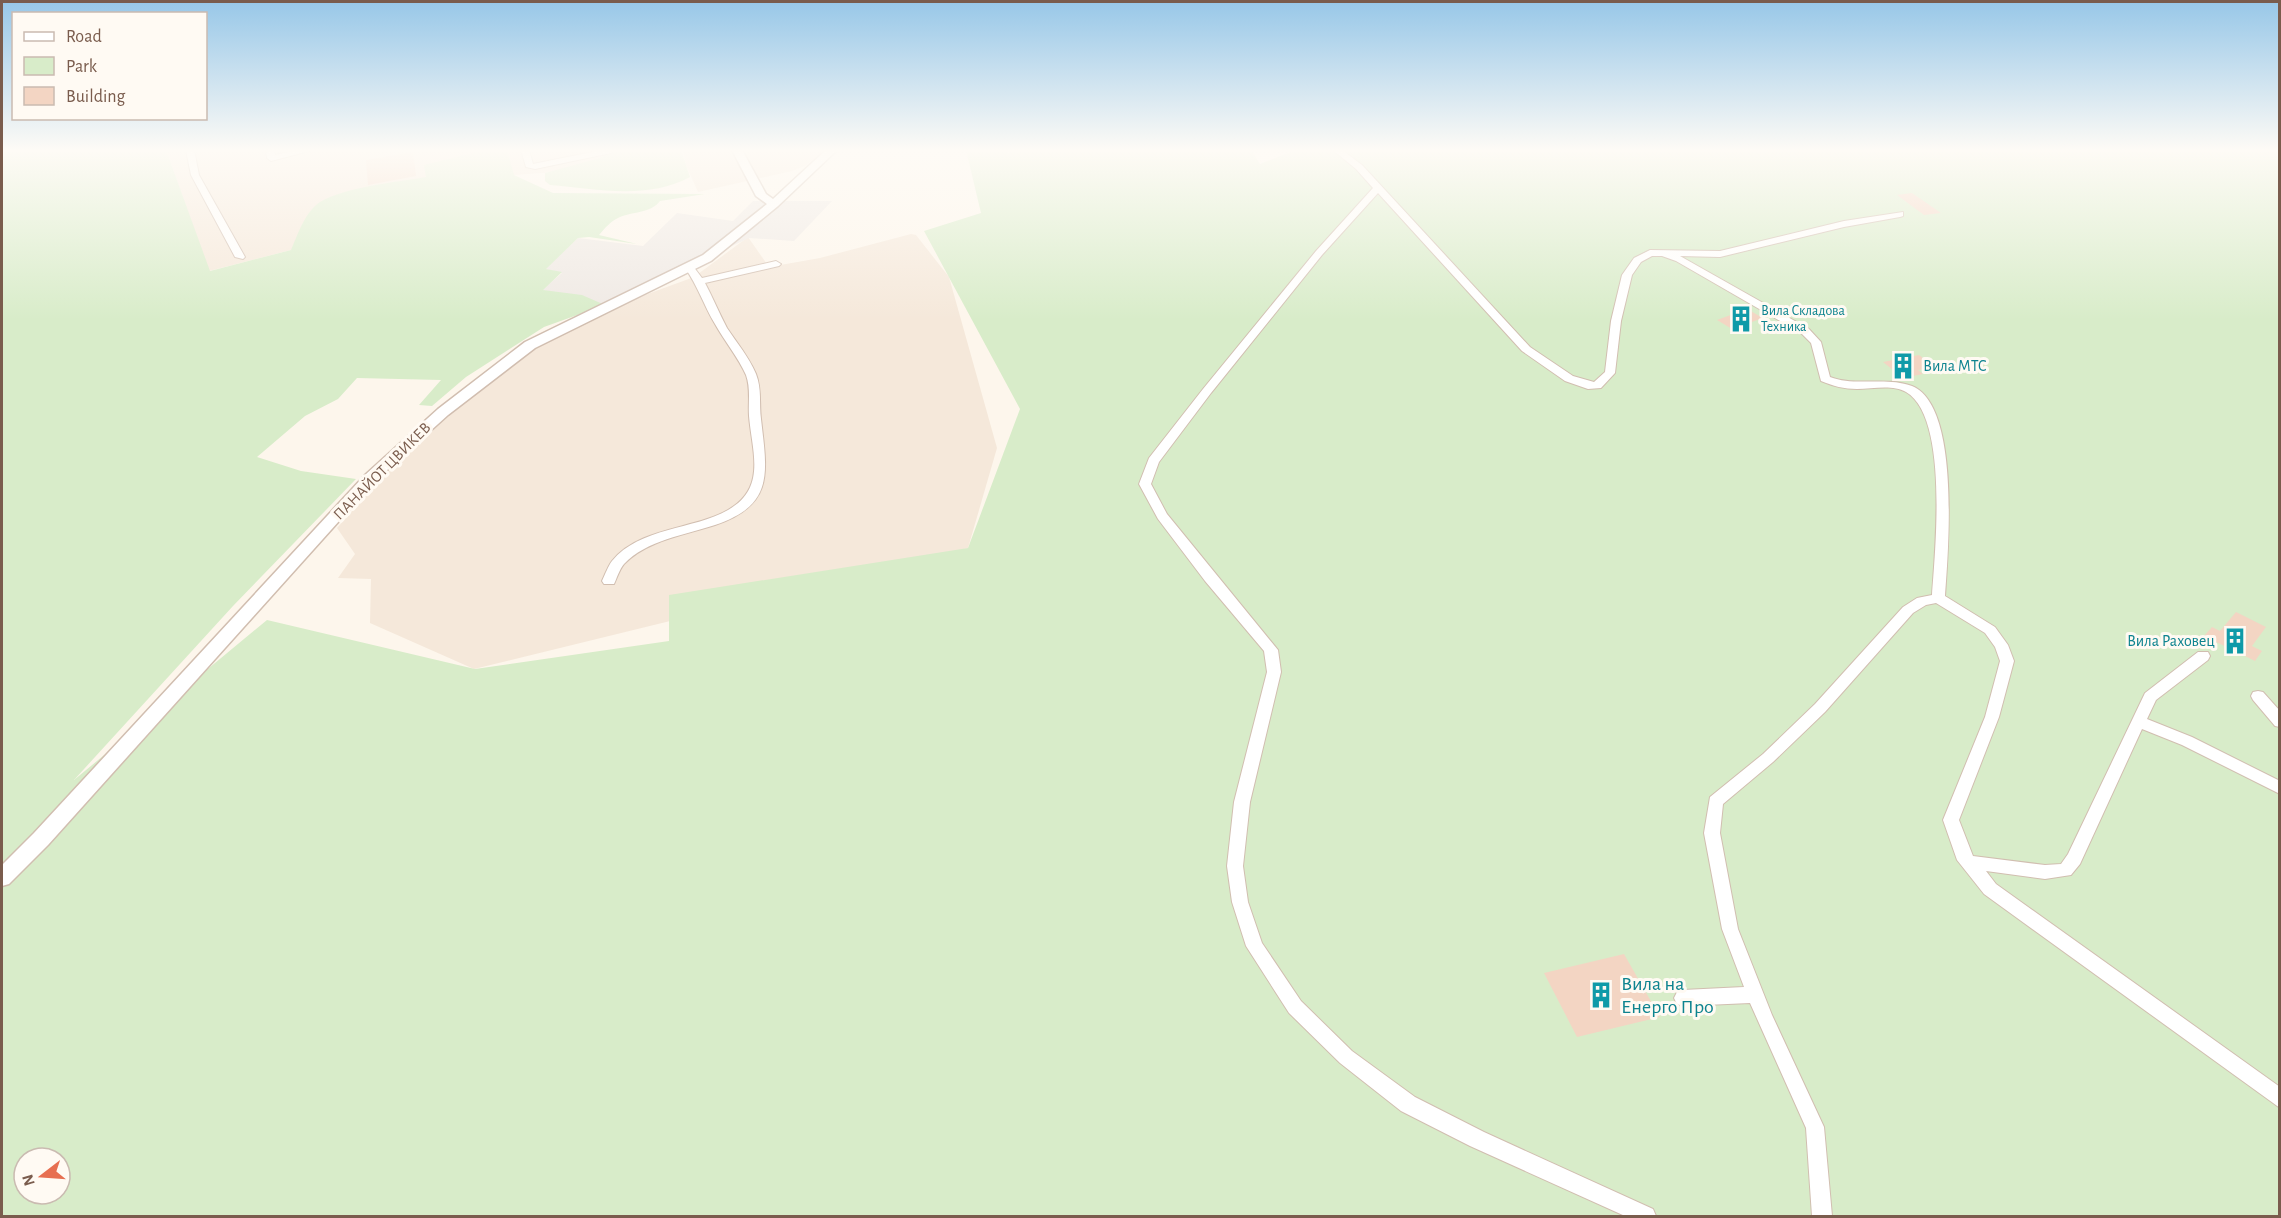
<svg xmlns="http://www.w3.org/2000/svg" width="2281" height="1218" font-family="'Alegreya Sans',sans-serif">
  <style>
    .residential { fill: #f5e8da }
    .industrial { fill: #efe9e4 }
    .green { fill: #d8ecc9; fill-rule: evenodd }
    .building { fill: #f3d5c3 }
    .lines { fill: none; stroke-linecap: round; stroke-linejoin: round }
    .minor-casing { stroke: #d1beb0; stroke-width: 2 }
    .tertiary-casing { stroke: #d1beb0; stroke-width: 3 }
    .minor { fill: #fff; fill-rule: evenodd }
    .tertiary { fill: #fff; fill-rule: evenodd }
    .labels { text-anchor: middle; dominant-baseline: central; stroke-width: 6; stroke-linejoin: round; paint-order: stroke }
    .far-culture-label { font-size: 14px; fill: #0d838f; stroke: #fffaf3; text-anchor: start }
    .culture-label { font-size: 16px; fill: #0d838f; stroke: #fffaf3; text-anchor: start }
    .street-label { font-size: 16px; fill: #7a5c4d; stroke: #fffaf3 }
    .near-culture-label { font-size: 20px; fill: #0d838f; stroke: #fffaf3; text-anchor: start }
  </style>
  <rect width="100%" height="100%" fill="#fdf6ec"/>
  <!-- residential -->
  <path class="residential" d="M166,150H638L555,172L514,175L291,250L209,271Z
    M683,150H825L805,166L792,171L698,192L686,165Z
    M911,234L916,235L949,277L997,448L968,548L474,669L370,623L371,579L338,578L355,554L337,528L380,480L449,411L510,362L548,339L645,295L694,277L748,237L769,267L820,258Z"/>
  <!-- industrial -->
  <path class="industrial" d="M753,201H832L794,241L749,238L605,305L542,290L562,273L545,269L578,238L643,246L677,213L733,221Z"/>
  <!-- green -->
  <path class="green" d="M2,150H166L210,271L291,250C298,234 305,212 320,202C346,187 396,182 426,177L424,165L485,150H507L514,175L553,193L705,194L660,201C650,214 632,211 618,218C610,222 605,228 599,235L637,244L589,237L578,238L546,269L562,272L543,290L582,295L605,305L544,327L466,377L432,406L419,405L441,380L357,378L338,399L305,416L257,457L301,471L356,479L233,606L74,780L267,620L475,669L669,641V595L968,548L1020,409L924,231L981,213L966,150H998L1009,153L1012,150H1251L1260,164L1296,150H2279V1216H2ZM24,1158H60V1194H24Z
    M614,150H681L690,177C648,200 595,189 550,185L545,181V173L600,158Z"/>
  <!-- building -->
  <path class="building" d="M413,152L416,176L368,185L366,160Z
    M1912,193L1941,213L1924,215L1897,195Z
    M1747,309L1763,318L1732,329L1717,320Z
    M1919,355L1935,367L1918,370L1923,374L1903,378L1883,362Z
    M2236,612L2266,627L2252,646L2262,651L2255,661L2204,636L2212,627L2220,631Z
    M1624,954L1660,1017L1577,1037L1544,973Z"/>
  <g class="lines">
    <!-- minor casing -->
    <g class="minor-casing">
      <path id="minor" d="M186,150H194L199,175L245,257L243,259L235,257L191,175Z
        M266,150H274L275,155L298,150H313L271,161L267,158Z
        M521,150H529L533,164L602,150H610L611,153L535,169L526,167Z
        M1333,150H1342L1362,165L1530,347L1573,376L1594,382L1605,372L1611,321L1622,275L1634,258L1650,250L1720,251L1844,221L1903,212V216L1900,217L1844,227L1720,257L1680,256L1809,329L1821,342L1830,377C1856,387 1885,376 1912,386C1961,406 1948,552 1945,596L1995,627L2008,645L2014,661L1999,717L1959,820L1973,856L2045,865L2061,864L2068,854L2145,693L2198,652H2208L2210,656L2208,660L2156,700L2147,719L2192,737L2280,781V794L2182,745L2142,729L2080,864L2071,875L2045,879L1986,871L1996,884L2280,1087V1108L1984,894L1957,860L1943,820L1985,717L2000,661L1995,647L1985,633L1936,603L1926,605L1913,613L1825,712L1773,762L1723,804L1720,833L1738,929L1772,1015L1824,1127L1832,1216H1812L1806,1128L1750,1003L1683,1006L1677,1004L1674,998L1677,992L1683,990L1744,987L1722,929L1704,833L1710,797L1763,754L1815,704L1903,607L1917,598L1932,595C1935,551 1949,417 1906,392C1892,384 1872,389 1857,389C1844,389 1833,386 1821,381L1811,343L1801,333L1676,261L1662,256H1652L1641,262L1632,275L1621,321L1615,373L1601,388L1588,389L1565,381L1522,351L1378,193L1322,255L1211,393L1159,462L1151,484L1167,514L1278,650L1281,672L1250,802L1243,866L1248,902L1262,943L1301,1001L1352,1051L1415,1097L1484,1132L1653,1209L1656,1216H1625L1470,1146L1401,1111L1340,1063L1289,1013L1246,946L1232,902L1227,866L1234,802L1267,672L1264,651L1205,581L1158,519L1139,484L1149,458L1203,389L1316,251L1373,188L1356,169Z
        M776,261L781,264L779,266L705,283C713,298 719,313 727,328C737,343 749,357 756,374C762,389 759,404 761,419C767,472 775,505 715,525C685,535 647,540 624,564C619,570 617,578 614,584H604L602,581C605,575 608,566 612,561C640,527 693,530 728,510C767,488 752,452 749,416C748,402 751,389 746,375C738,357 725,342 715,324C704,306 698,286 685,268L693,266L702,278Z
        M2258,691L2263,692L2280,711V727L2275,726L2253,700L2251,696L2253,692Z"/>
    </g>
    <!-- tertiary casing -->
    <g class="tertiary-casing">
      <path id="tertiary" d="M732,150H742L766,194L773,199L826,150H837L778,206L711,261L535,348L448,415L375,481L48,845L9,884L2,886V865L34,833L365,475L438,409L525,342L703,255L767,204L756,196Z"/>
    </g>
    <!-- minor -->
    <use href="#minor" class="minor"/>
    <!-- tertiary -->
    <use href="#tertiary" class="tertiary"/>
  </g>
  <!-- sky -->
  <linearGradient id="sky" x2="0" y2="1"><stop stop-color="#97c7e8"/><stop offset="0.47" stop-color="#fefbf6"/><stop offset="1" stop-color="#fefbf6" stop-opacity="0"/></linearGradient>
  <rect width="2281" height="320" fill="url(#sky)"/>
  <!-- icons -->
  <defs>
    <g id="building-bare" transform="scale(2.07)"><path d="M-4-6H4V6H1V3H-1V6H-4ZM-2.5-4.3h1.7v1.8h-1.7ZM.8-4.3h1.7v1.8H.8ZM-2.5-1h1.7V.8h-1.7ZM.8-1h1.7V.8H.8Z" fill="#0f9aa8" stroke="#fffaf3" stroke-width="2.5" paint-order="stroke"/></g>
  </defs>
  <g fill-rule="evenodd">
    <use href="#building-bare" x="1741" y="319"/>
    <use href="#building-bare" x="1903" y="366"/>
    <use href="#building-bare" x="2235" y="641"/>
    <use href="#building-bare" x="1601" y="995"/>
  </g>
  <g class="labels">
    <!-- far-culture labels -->
    <g class="far-culture-label">
      <text x="1761" y="311">Вила Складова<tspan x="1761" dy="16">Техника</tspan></text>
    </g>
    <!-- culture labels -->
    <g class="culture-label">
      <text x="1923" y="366">Вила МТС</text>
      <text x="2215" y="641" text-anchor="end">Вила Раховец</text>
    </g>
    <!-- street labels -->
    <g class="street-label">
      <text transform="translate(382 471) rotate(-45)">ПАНАЙОТ ЦВИКЕВ</text>
    </g>
    <!-- near-culture labels -->
    <g class="near-culture-label">
      <text x="1621" y="984">Вила на<tspan x="1621" dy="23">Енерго Про</tspan></text>
    </g>
  </g>
  <!-- border -->
  <rect width="2281" height="1218" fill="none" stroke="#7a5c4d" stroke-width="6"/>
  <!-- legend -->
  <rect x="12" y="12" width="195" height="108" fill="#fffaf3" stroke="#cabbb1" stroke-width="1.5"/>
  <rect x="24" y="32" width="30" height="9" fill="#ffffff" stroke="#cabbb1" stroke-width="1.5"/>
  <text x="66" y="42" font-size="18" fill="#7a5c4d">Road</text>
  <rect x="24" y="57" width="30" height="18" fill="#d8ecc9" stroke="#cabbb1" stroke-width="1.5"/>
  <text x="66" y="72" font-size="18" fill="#7a5c4d">Park</text>
  <rect x="24" y="87" width="30" height="18" fill="#f3d5c3" stroke="#cabbb1" stroke-width="1.5"/>
  <text x="66" y="102" font-size="18" fill="#7a5c4d">Building</text>
  <!-- north arrow -->
  <g transform="translate(42 1176) rotate(253)"><circle r="28" fill="#fffaf3" stroke="#cabbb1" stroke-width="1.5"/>
  <path d="M0-4.5L10 22L0 15L-10 22Z" fill="#e76f51"/>
  <text y="-9" font-size="16" font-weight="bold" text-anchor="middle" fill="#7a5c4d">N</text>
  </g>
</svg>
